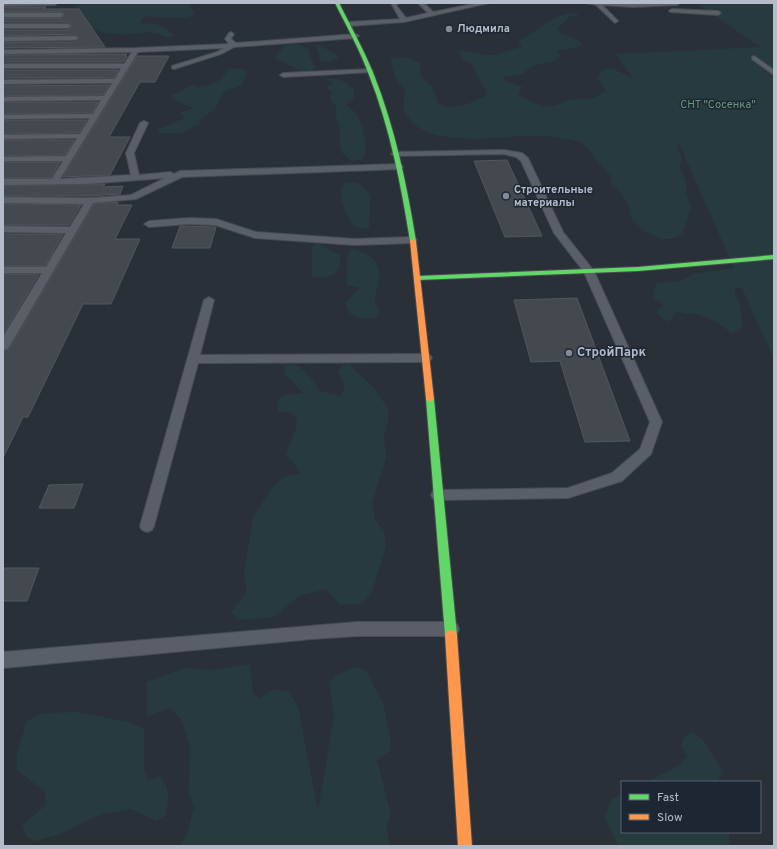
<svg xmlns="http://www.w3.org/2000/svg" width="777" height="849" font-family="Overpass,sans-serif">
  <style>
    .green { fill: #273a3e }
    .building { fill: #444950; stroke: #52575f }
    .lines { fill: none; stroke-linecap: round; stroke-linejoin: round }
    .lane-casing { stroke: #484c53; stroke-width: 2 }
    .fast-casing { stroke: #484c53; stroke-width: 2 }
    .slow-casing { stroke: #484c53; stroke-width: 2 }
    .lane { fill: #5a5e66; fill-rule: evenodd }
    .fast { fill: #63d668; fill-rule: evenodd }
    .slow { fill: #ff974d; fill-rule: evenodd }
    .poi-dot { fill: #848b96; stroke: #1d2633; stroke-width: 1.5 }
    .labels { text-anchor: middle; dominant-baseline: central; stroke-width: 3; stroke-linejoin: round; paint-order: stroke }
    .far-poi-label { font-size: 11px; font-weight: bold; fill: #b4bcc9; stroke: #1d2633; text-anchor: start }
    .far-park-label { font-size: 11px; fill: #6b9a76; stroke: #1d2633 }
    .poi-label { font-size: 13px; font-weight: bold; fill: #b4bcc9; stroke: #1d2633; text-anchor: start }
  </style>
  <rect width="100%" height="100%" fill="#2a3038"/>
  <!-- green -->
  <path class="green" d="M74,3H185L189,5L195,14C184,21 158,17 145,16L141,21V23C158,24 162,23 174,36C165,39 162,34 153,33C148,32 141,33 135,34C98,35 94,34 74,3Z
    M697,3H774V359L742,288H735L734,291L740,305L743,326L733,334C723,327 712,318 699,315C692,313 684,315 678,311L668,322L663,319L657,312L658,309L663,307L662,304L653,297L656,283L681,281L692,274L734,268L681,148L676,141L682,159L679,167L686,180V193L691,207L683,233L679,236L671,239H663L645,232L631,218L628,205L619,190L611,183V177L582,142C568,139 552,136 537,136C503,135 431,150 409,118C408,116 405,113 404,110C402,105 405,98 405,92C403,85 398,83 395,77C393,72 393,66 390,60C401,56 410,57 420,63L421,77L432,86L438,103C440,104 444,106 447,107C455,108 481,101 487,94C486,89 476,75 474,69L476,68C470,62 460,60 459,51C467,50 482,56 494,55C503,53 513,49 522,47L518,41C536,33 560,8 581,14L569,17L558,28L560,33L577,39L582,44V46L556,51L559,53L560,56C554,64 545,62 537,65C531,66 530,68 526,71C521,76 511,76 505,77L503,80L523,87L518,94C526,100 543,108 553,106C560,105 564,100 574,99C590,98 592,101 606,91L598,79C602,59 621,73 633,79L616,54L760,47Z
    M286,44L300,45L309,49L311,59L315,67C307,81 292,65 283,62C281,61 278,61 276,60V56Z
    M319,45L336,54L339,57C333,61 328,64 320,60L316,46Z
    M233,68L247,70C244,91 237,84 223,93L215,109L200,120L199,124L182,133H160L157,130L182,119L185,117L181,115V112L194,108L178,102L170,95C181,93 184,86 195,85L197,87C213,85 220,83 228,69Z
    M326,79C338,77 347,82 354,90V97L346,105C357,112 358,116 363,128L362,131C367,140 367,149 363,159L352,161L342,153L340,148V130L335,112L337,107L331,101L330,95L333,94L327,87L333,83Z
    M356,182L361,185L370,195L369,228C365,229 359,229 356,227C348,223 341,200 341,192C341,189 343,186 345,183Z
    M317,243L340,255C341,276 332,278 313,277L312,276V246Z
    M352,249C372,254 383,262 378,285C377,289 374,296 375,300C375,304 379,309 380,312L375,318C362,319 348,319 345,303L359,288L347,285V261L349,250Z
    M293,364C306,370 312,378 319,391L341,396L345,385L337,372L343,365L349,364L374,388L387,407L389,416L384,436L386,458L372,504L375,519L384,531L386,546L372,593L361,604L340,605L326,589L299,596L274,617L238,620L231,612L247,591L244,573L253,517L272,488L283,477L301,473L286,454L295,431L297,420C291,411 288,410 278,413C276,390 284,396 303,393L284,373L285,366Z
    M250,664L253,694L260,698L273,689L288,692L298,706L318,812L334,716L329,683L337,675L354,667L366,671L383,703L391,742L390,751L377,760L391,815L386,828L390,846H180L187,834L194,808L189,794L190,747L181,719L170,708L147,716V682L185,668L211,670Z
    M77,712L129,722L144,729V770L148,780L160,776C171,788 169,802 165,816L156,821L131,809L102,814L60,834L35,841L27,837L22,825L46,805L45,792L17,770V753L27,721L43,713Z
    M692,732L703,740L723,771L717,782H646L678,766L687,756L681,745L684,737Z
    M622,794V832H729V846H618L605,817L612,799Z"/>
  <!-- building -->
  <path class="building" d="M3,7H46L43,9H79L105,47L3,48V42H75L79,38L75,34L3,36V30H68L72,26L68,22H3V18H61L65,15L61,12H3Z
    M127,54L125,56H127L123,62H3V55Z
    M137,56H169L155,82H140L109,137H130L110,175L63,177Z
    M3,70H118L114,78H3Z
    M3,85V86L109,85L103,95L3,96Z
    M3,102H98L92,113L3,114Z
    M3,120H87L79,133L3,134Z
    M3,140H74L65,155L3,156Z
    M507,160L542,236L505,237L474,161Z
    M3,162H60L51,178H3Z
    M105,184L103,187L123,186L120,194L90,196H3V186Z
    M118,202L117,205H132L115,239H140L111,304H83L28,417H23L3,458V351L10,348L94,204Z
    M3,204L81,205L69,225H3Z
    M180,226L216,227L210,248H172Z
    M3,234H63L45,266H3Z
    M3,274H39L3,334Z
    M577,298L630,441L585,442L560,361L531,362L514,300Z
    M83,484L74,508H39L49,485Z
    M3,568H39L27,601H3Z"/>
  <g class="lines">
    <!-- lane casing -->
    <g class="lane-casing">
      <path id="lane" d="M3,3H58L55,5L3,6Z
        M391,3H399L396,5L406,18L428,13L418,3H424L433,12L478,3H489L404,22L349,26L346,24L349,22L400,19Z
        M587,3H680L677,5L633,7L602,5L618,21L615,23L596,5Z
        M672,9L718,11L721,13L718,15L670,12L669,11Z
        M3,13H61L64,15L61,17H3Z
        M3,24H68L71,26L68,28H3Z
        M231,32L234,34L231,39L236,43L356,34L359,36L356,38L234,47L221,54L174,69L172,68V66L217,52L224,48L138,52L60,179L131,175L126,153L140,123L144,121L148,123L134,153L139,175L170,172L174,174L180,171L399,164L402,165L403,167L402,169L182,177L136,199L93,203L9,347L7,349L3,350V337L42,273H3V267H46L66,233L3,232V226L70,227L84,204L3,203V197L90,198L117,196L131,195L165,178L86,184L3,185V179H52L63,161H3V157L66,156L77,138L3,139V135L80,134L90,118L3,119V115L93,114L101,100L3,101V97L104,96L112,83L3,84V80L115,79L121,68H3V64H124L132,52L3,54V50L136,48L229,44L225,39L229,33Z
        M3,37L75,36L78,38L75,40L3,41Z
        M754,56L774,70V75L752,59V57Z
        M370,69L373,71L372,72L283,77L280,75L283,73Z
        M504,150L522,153L528,158L563,232L594,271L662,422L651,454L622,481L568,498L438,500L433,499L431,495L433,491L438,490L568,488L612,473L640,449L650,422L584,272L554,233L521,161L516,157L504,154L395,156L391,154L395,152Z
        M189,218L216,219L256,232L355,239L412,237L417,240L412,243L355,245L255,238L215,225L189,224L149,227L144,224L149,221Z
        M209,297L214,300L200,355L426,354L430,355L432,358L430,361L426,362L198,363L154,526L152,530L147,532L142,530L140,526L204,300Z
        M357,622H451L457,624L459,629L457,634L451,636H357L312,639L3,668V652Z"/>
    </g>
    <!-- fast casing -->
    <g class="fast-casing">
      <path id="fast" d="M335,3H339C351,27 364,50 374,75C395,128 407,185 416,241L415,242H411L410,241C401,185 390,128 369,75C360,50 347,27 335,3Z
        M774,255V259L638,271L418,280L414,278L418,276L638,267Z
        M430,396L434,399L457,635L455,639L451,640L447,639L445,635L426,399Z"/>
    </g>
    <!-- slow casing -->
    <g class="slow-casing">
      <path id="slow" d="M413,239L416,241L434,399L430,402L426,399L410,241Z
        M451,630L455,631L457,635L472,846H458L445,635L447,631Z"/>
    </g>
    <!-- lane -->
    <use href="#lane" class="lane"/>
    <!-- fast -->
    <use href="#fast" class="fast"/>
    <!-- slow -->
    <use href="#slow" class="slow"/>
  </g>
  <!-- markers -->
  <g class="poi-dot">
    <circle cx="449" cy="29" r="4"/>
    <circle cx="506" cy="196" r="4"/>
    <circle cx="569" cy="353" r="4"/>
  </g>
  <g class="labels">
    <!-- far-poi labels -->
    <g class="far-poi-label">
      <text x="457" y="29">Людмила</text>
      <text x="514" y="190">Строительные<tspan x="514" dy="13">материалы</tspan></text>
    </g>
    <!-- far-park labels -->
    <g class="far-park-label">
      <text x="718" y="105">СНТ "Сосенка"</text>
    </g>
    <!-- poi labels -->
    <g class="poi-label">
      <text x="577" y="353">СтройПарк</text>
    </g>
  </g>
  <!-- border -->
  <rect width="777" height="849" fill="none" stroke="#b4bcc9" stroke-width="8"/>
  <!-- legend -->
  <rect x="621" y="781" width="140" height="52" fill="#1d2633" stroke="#59626f"/>
  <rect x="629" y="794" width="20" height="6" fill="#63d668" stroke="#59626f"/>
  <text x="657" y="801" font-size="12" fill="#b4bcc9">Fast</text>
  <rect x="629" y="814" width="20" height="6" fill="#ff974d" stroke="#59626f"/>
  <text x="657" y="821" font-size="12" fill="#b4bcc9">Slow</text>
</svg>
